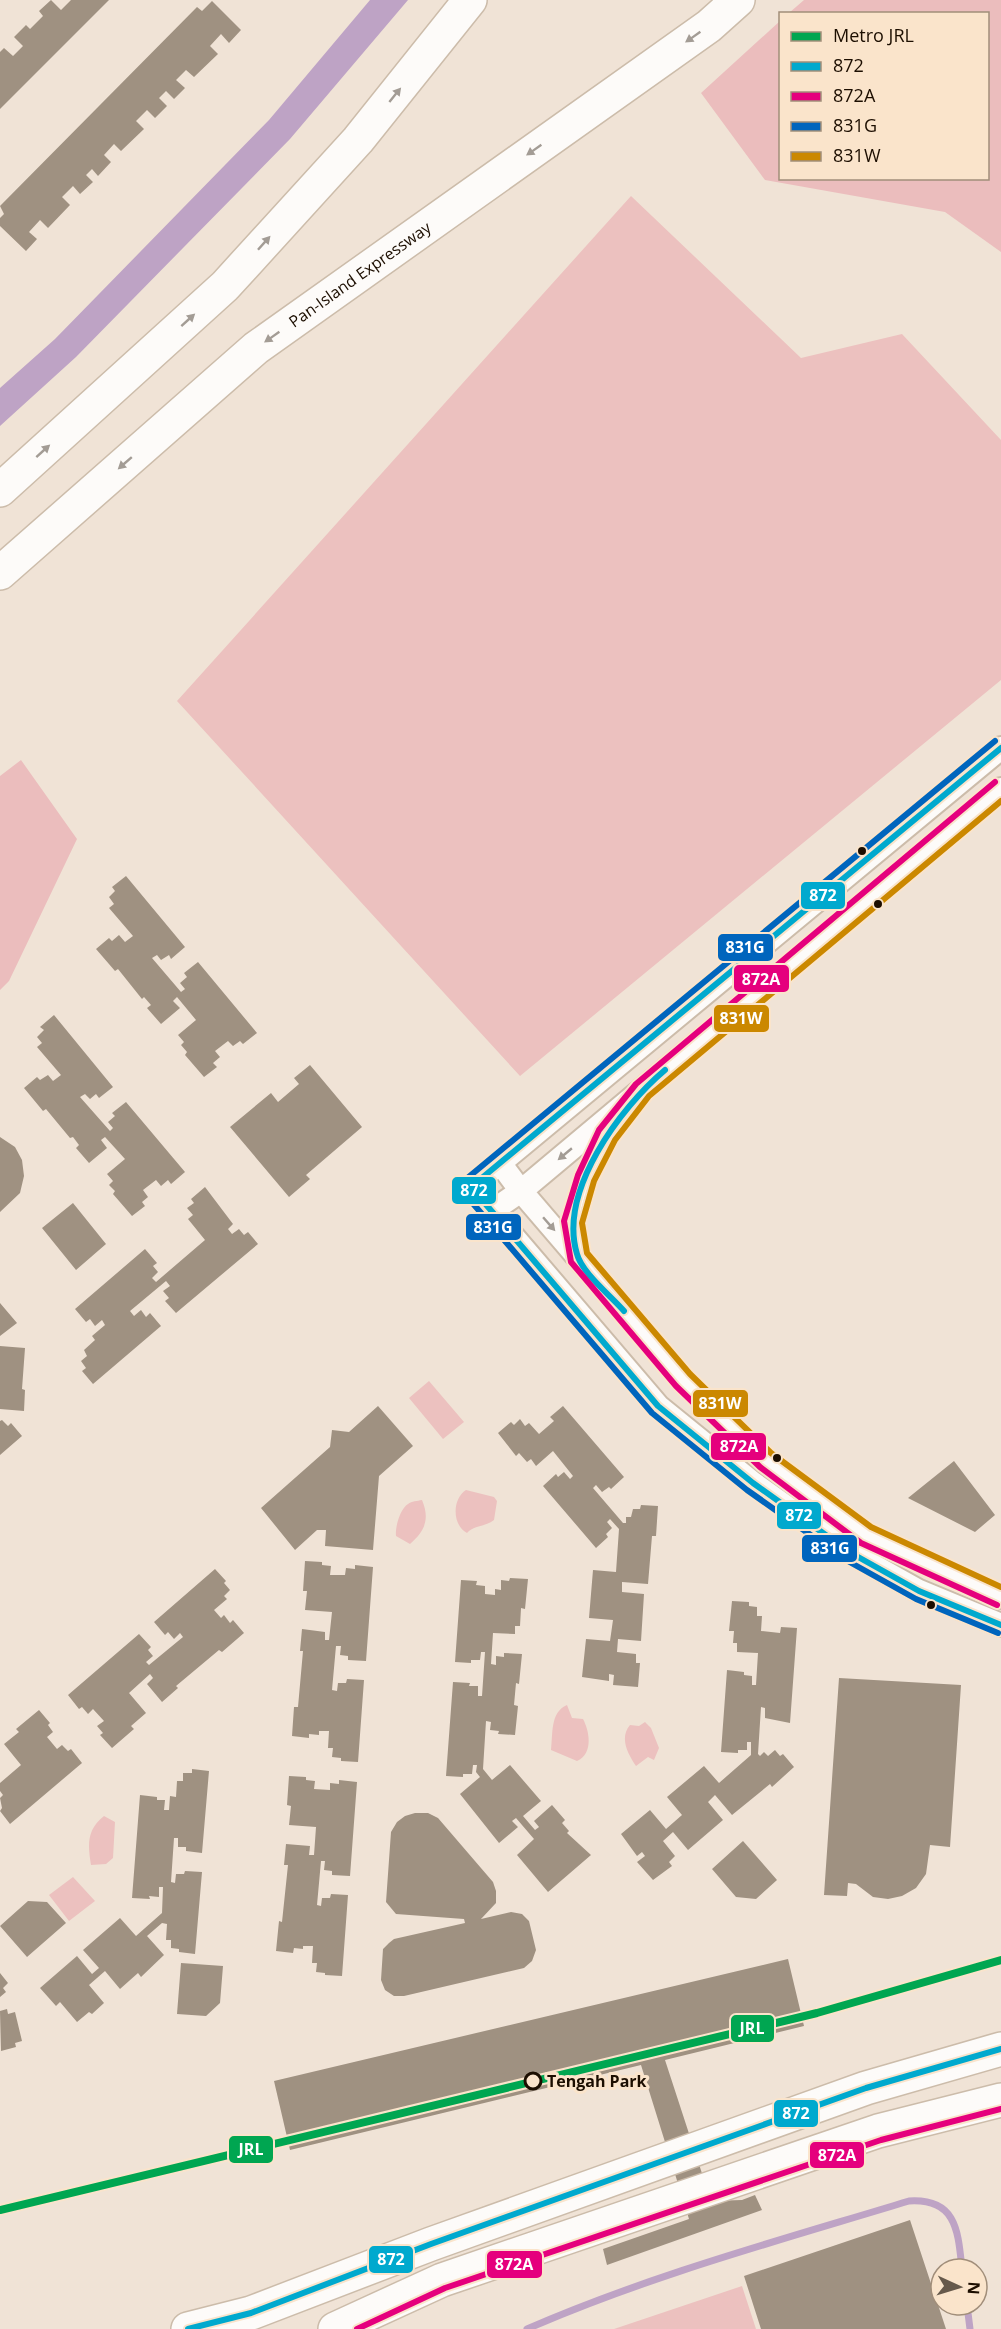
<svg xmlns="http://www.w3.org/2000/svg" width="1001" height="2329" font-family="'Open Sans',sans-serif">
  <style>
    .green { fill: #ecc1bf }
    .forest { fill: #ebbdbd }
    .water { fill: #bea3c5 }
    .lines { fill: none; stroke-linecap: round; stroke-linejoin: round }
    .stream { stroke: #bea3c5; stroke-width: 7 }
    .building { fill: #9f9181 }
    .service-casing { stroke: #ccbcaa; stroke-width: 15 }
    .minor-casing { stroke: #ccbcaa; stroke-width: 26 }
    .primary-casing { stroke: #ccbcaa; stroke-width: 36 }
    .motorway-casing { stroke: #ccbcaa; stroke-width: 36 }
    .service { stroke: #fdfbf9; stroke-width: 12 }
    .minor { stroke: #fdfbf9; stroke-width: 22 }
    .primary { stroke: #fdfbf9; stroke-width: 33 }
    .motorway { stroke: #fdfbf9; stroke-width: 33 }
    .bus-1-casing { stroke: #fae4cb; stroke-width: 10 }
    .bus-2-casing { stroke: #fae4cb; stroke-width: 10 }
    .bus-3-casing { stroke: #fae4cb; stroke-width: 10 }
    .bus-4-casing { stroke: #fae4cb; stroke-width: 10 }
    .bus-1 { stroke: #00a9ce; stroke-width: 6 }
    .bus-2 { stroke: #e5007d; stroke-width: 6 }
    .bus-3 { stroke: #0065bd; stroke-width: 6 }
    .bus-4 { stroke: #cb8800; stroke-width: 6 }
    .metro-1-casing { stroke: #fae4cb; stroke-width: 12 }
    .metro-1 { stroke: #00a651; stroke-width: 8 }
    .oneway { fill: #a39c95 }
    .bus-dot { fill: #1c0e00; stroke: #fae4cb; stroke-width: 2 }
    .stop-dot { fill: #fae4cb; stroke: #1c0e00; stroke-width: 3 }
    .labels { text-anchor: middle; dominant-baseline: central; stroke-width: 6; stroke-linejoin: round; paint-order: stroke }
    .street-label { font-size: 16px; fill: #1c0e00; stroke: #fae4cb }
    .stop-label { font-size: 16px; font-weight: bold; fill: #1c0e00; stroke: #fae4cb; text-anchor: start }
    .line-badge { stroke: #fae4cb; stroke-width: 2 }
    .badge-label { font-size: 16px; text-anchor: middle; font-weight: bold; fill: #fff }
  </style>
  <rect width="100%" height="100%" fill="#f0e3d6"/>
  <!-- green -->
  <path class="green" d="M631,196L801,358L902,334L1001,440V680L520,1076L177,701Z
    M429,1381L464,1422L443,1439L409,1398Z
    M466,1490L494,1497L497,1501L494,1520C485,1527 474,1525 467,1533C452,1525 452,1499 466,1490Z
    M422,1500C430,1519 425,1531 410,1544L396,1536C395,1527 400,1509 408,1504C412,1501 417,1501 422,1500Z
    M567,1705L572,1718L583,1719C590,1732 593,1754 577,1761L551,1750C553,1734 550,1712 567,1705Z
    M645,1722L651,1728L659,1748L654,1760L648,1757L636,1766C628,1754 619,1738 630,1725L639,1726Z
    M104,1816L115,1822L113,1858L106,1864L91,1865C88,1846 86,1830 104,1816Z
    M73,1877L95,1901L69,1921L49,1895Z
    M742,2286L756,2329H614Z"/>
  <!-- forest -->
  <path class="forest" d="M804,0H1001V252L945,212L765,180L701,93L780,21V178H988V14L789,13Z
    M21,760L77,839L9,981L0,990V776Z"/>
  <!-- water -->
  <path class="water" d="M370,0H408L290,139L76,357L0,426V388L55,339L269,120Z"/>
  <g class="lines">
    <!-- stream -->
    <path class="stream" d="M967,2305L970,2329
      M527,2329C651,2275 781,2240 909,2201C957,2198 958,2232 962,2269"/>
  </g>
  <!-- building -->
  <path class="building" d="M51,0L61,10L71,0H109L0,109V52L4,48L13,56L23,46L14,37L26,25L30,29L43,16L39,11Z
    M212,1L241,30L229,43L221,34L210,46L218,54L194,77L186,70L176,80L185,88L174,99L166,91L159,98L167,106L155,118L147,110L136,121L144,129L121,151L114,144L104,155L111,162L98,176L92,169L86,175L93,182L80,194L73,186L62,197L70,205L48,228L40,220L29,232L37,239L26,251L0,226V218L4,214L0,206L197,7L202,11Z
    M126,876L185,947L171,959L169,955L161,960L157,955L152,958L181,992L185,989L180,983L187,977L184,973L198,962L257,1033L243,1044L240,1041L233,1046L228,1041L215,1051L220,1057L213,1063L217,1067L204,1077L185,1055L187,1052L181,1045L184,1042L178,1035L196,1020L177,997L173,1001L180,1008L161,1024L147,1008L151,1005L144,997L142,999L118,969L115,971L96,949L109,938L112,941L119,935L125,942L133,936L109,908L114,904L109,897L115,891L112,887Z
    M54,1015L113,1087L99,1098L96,1094L90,1099L85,1094L80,1097L110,1131L113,1128L108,1122L115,1116L112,1113L126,1102L185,1172L171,1184L168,1180L161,1186L156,1180L143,1190L148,1197L142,1202L145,1206L132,1216L113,1194L115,1191L109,1185L113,1181L107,1174L125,1159L105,1137L101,1140L107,1148L89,1163L76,1148L79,1145L73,1137L70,1138L46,1109L43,1111L24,1088L37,1077L40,1080L48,1075L53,1081L61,1075L37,1047L42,1043L37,1037L44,1030L40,1027Z
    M310,1065L362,1127L306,1175L310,1179L289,1197L230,1127L271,1093L278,1102L299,1084L294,1078Z
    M0,1137L15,1147L22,1160L24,1176L20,1193L0,1212Z
    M205,1187L233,1224L228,1229L232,1234L239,1229L244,1235L248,1232L258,1244L176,1313L165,1301L169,1298L163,1291L170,1286L166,1281L130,1311L134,1316L141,1310L146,1317L150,1313L161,1326L93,1384L82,1371L86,1368L81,1361L87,1356L84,1350L95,1340L92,1336L105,1325L102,1320L95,1326L90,1319L86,1322L75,1309L145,1249L157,1263L153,1266L158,1272L152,1278L156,1282L205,1240L188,1219L193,1215L187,1208L194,1203L191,1199Z
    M73,1203L106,1244L76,1270L42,1228Z
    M0,1303L17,1323L0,1336Z
    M0,1346L25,1348L22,1389L25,1390L24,1411L0,1409Z
    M378,1406L413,1446L379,1476L373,1550L325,1546L326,1530H317L295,1550L261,1508L330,1447L332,1430L349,1432Z
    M563,1406L624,1477L611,1489L609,1487L602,1492L596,1485L593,1488L623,1523H626V1517H631L633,1509H640L641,1505L658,1506L656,1536H652L648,1584L622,1582V1592L644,1594L641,1641L618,1639L617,1652L636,1654V1663H640L638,1687L613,1685L614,1675L609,1674V1681L582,1677L586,1639L610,1641L613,1620L589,1618L593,1570L616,1572L619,1529L610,1519L607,1522L612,1528L606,1534L608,1537L596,1548L543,1486L556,1474L558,1477L564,1472L570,1479L573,1476L553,1451L536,1466L531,1459L527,1462L519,1453L516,1456L498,1433L511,1422L514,1425L520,1419L525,1426L529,1423L539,1434L554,1421L550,1417Z
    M2,1420L8,1426L11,1423L22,1436L0,1455V1421Z
    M954,1461L995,1515L975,1532L908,1498Z
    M305,1561L322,1562V1565L331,1566L330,1575H345L346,1568L355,1569V1565L373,1567L366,1661L348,1660V1656L340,1655L341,1646H336L332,1690L337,1691L338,1683H346L347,1679L364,1680L358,1762L341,1761V1758L332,1757L333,1748H328L329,1731H319V1735L309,1734V1738L292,1736L294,1707H298L303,1651H300L302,1629L325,1632V1640H329L332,1612L305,1610L307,1591H303Z
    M215,1569L226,1581L224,1583L230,1590L224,1596L227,1599L214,1610L221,1618L224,1615L230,1623L233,1620L244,1633L222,1652L219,1650L176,1686L178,1688L162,1702L147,1684L153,1678L150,1674L129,1693L146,1713L131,1726L134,1729L112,1748L100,1735L103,1733L97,1726L104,1721L93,1709L88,1714L82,1707L79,1709L68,1695L139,1634L151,1647L148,1650L153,1656L146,1662L149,1665L183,1637L180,1633L174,1639L168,1632L165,1635L154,1622Z
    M510,1578L528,1579L525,1609L521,1608L520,1626H515V1634L493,1633L491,1664L496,1665V1656L504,1657V1653L522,1654L519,1684L516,1683L514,1705L518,1706L515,1735L498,1734L499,1731L490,1730L491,1722L486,1721L483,1769L492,1780L510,1765L541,1801L523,1816L535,1830L539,1827L534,1821L552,1805L565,1820L562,1823L569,1831L567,1833L591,1855L548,1892L517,1855L534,1839L516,1818L512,1821L518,1827L499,1843L460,1794L480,1777L476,1772L477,1765H473L472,1774H463V1777L446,1776L453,1682L470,1683L469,1686H478V1696H482L485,1652H481L480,1660H471V1663L455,1662L461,1580L477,1581L476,1585L485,1586V1594L495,1595V1589L501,1590V1580L509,1581Z
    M732,1601L749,1602V1606L757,1607V1616H762L761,1631L780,1633L781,1627L797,1628L790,1723L765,1718V1708L761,1707L758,1754L760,1756L764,1752L768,1756L775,1750L780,1756L783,1754L794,1767L772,1787L770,1784L732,1815L715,1795L708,1802L723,1820L688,1850L673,1832L663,1841L675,1856L669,1862L672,1866L653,1880L637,1862L645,1856L642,1852L637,1856L621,1834L650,1810L666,1829L682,1815L667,1797L704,1766L719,1783L751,1755V1742H747V1750H738V1753L721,1752L727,1670L744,1672V1675L752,1676V1685H756L758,1653L737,1652V1643H733L734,1631H729Z
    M839,1678L961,1685L950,1847L930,1845L926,1874L916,1888L902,1896L888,1899L873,1897L856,1884L848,1883L847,1896L824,1895Z
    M39,1710L50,1723L48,1725L53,1732L47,1737L57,1749L62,1745L68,1751L71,1749L82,1763L10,1824L0,1811L2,1808L0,1798L3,1795L0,1791V1783L21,1765L4,1744L19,1732L16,1729Z
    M192,1769L209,1771L202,1853L186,1851V1847H178V1838H174L171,1882L175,1883L176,1874H184L185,1871L202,1872L195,1954L179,1952V1949L171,1948V1940H166L167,1924L162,1923L147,1936L164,1955L141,1977L138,1973L120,1989L105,1971L89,1985L104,2003L92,2014L89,2012L77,2022L60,2002L56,2006L40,1988L77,1956L92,1974L99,1968L83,1950L120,1918L136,1936L162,1913L163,1887H159V1897L149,1896L150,1899L132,1898L140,1795L157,1797V1800H165L164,1810H169L170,1796L176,1797L177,1781H183V1773H192Z
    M289,1776L306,1777V1780L315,1781L314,1789L330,1790V1783L339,1784V1780L357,1782L350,1876L332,1875V1871L324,1870L325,1861H321L317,1905L321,1906L322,1898H330L331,1894L348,1895L342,1976L325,1975V1973L316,1972L317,1963H312L313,1946H303V1949L294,1948L293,1953L276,1951L279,1921L282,1922L288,1865H284L286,1844L310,1846L309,1855H314L316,1827L289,1825L291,1806L287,1805Z
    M415,1813H428L438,1818L493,1882L496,1891V1903L481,1919L511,1912L522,1914L529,1921L536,1950L532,1961L524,1968L404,1996H394L385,1990L381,1980L383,1949L389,1943L394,1939L465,1923L464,1919L396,1914L386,1902L391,1832L397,1822L405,1816Z
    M743,1841L777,1880L756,1899L736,1897L712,1869Z
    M28,1901L47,1902L66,1923L27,1957L0,1926Z
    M788,1959L804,2026L665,2060L711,2201L742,2200L755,2195L762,2210L607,2265L603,2249L689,2219L641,2065L290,2150L274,2081Z
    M181,1963L223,1966L220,2003L206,2016L177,2014Z
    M0,1973L8,1983L3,1988L6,1992L0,1997Z
    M7,2009L8,2014L15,2012L22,2041L15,2043L16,2047L1,2051L0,2011Z
    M910,2220L946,2329H761L744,2276Z"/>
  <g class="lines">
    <!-- service casing -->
    <g class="service-casing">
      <path id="service" d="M577,1253C576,1243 572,1230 573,1220C578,1187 599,1145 619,1119"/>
    </g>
    <!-- minor casing -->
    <g class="minor-casing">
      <path id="minor" d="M1001,748L471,1187L658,1406L753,1483L851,1553L919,1591L1001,1625
        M500,1163L521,1191L683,1380L765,1460L866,1535L1001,1597
        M492,1211L521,1191L1001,789"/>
    </g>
    <!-- primary casing -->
    <g class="primary-casing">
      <path id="primary" d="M188,2329L251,2313L431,2244L866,2088L1001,2049
        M335,2329L442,2280L878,2131L1001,2100"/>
    </g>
    <!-- motorway casing -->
    <g class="motorway-casing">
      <g id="motorway">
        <path d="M0,490L225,286L358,140L470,0"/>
        <path id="s1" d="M0,573L256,348L709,26L738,0"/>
      </g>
    </g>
    <!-- service -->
    <use href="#service" class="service"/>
    <!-- minor -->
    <use href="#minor" class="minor"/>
    <!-- primary -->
    <use href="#primary" class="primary"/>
    <!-- motorway -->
    <use href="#motorway" class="motorway"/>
    <!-- bus-1 casing -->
    <g class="bus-1-casing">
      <path id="bus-1" d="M1001,748L471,1187L658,1406L753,1483L851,1553L919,1591L1001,1625
        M624,1311C611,1296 582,1273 577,1254C558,1191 620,1108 665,1070
        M188,2329L251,2313L431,2244L866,2088L1001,2049"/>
    </g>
    <!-- bus-2 casing -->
    <g class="bus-2-casing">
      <path id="bus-2" d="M995,782L636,1084L599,1130L578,1175L564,1221L571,1262L676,1386L760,1467L861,1543L997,1605
        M357,2329L445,2288L881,2140L1001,2109"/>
    </g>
    <!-- bus-3 casing -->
    <g class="bus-3-casing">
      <path id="bus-3" d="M995,741L465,1180L462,1187L464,1193L652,1413L747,1490L846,1560L916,1599L998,1633"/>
    </g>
    <!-- bus-4 casing -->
    <g class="bus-4-casing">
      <path id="bus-4" d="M1001,801L649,1096L615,1140L594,1181L582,1223L587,1253L690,1374L771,1453L871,1527L1001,1587"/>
    </g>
    <!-- bus-1 -->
    <use href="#bus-1" class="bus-1"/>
    <!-- bus-2 -->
    <use href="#bus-2" class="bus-2"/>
    <!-- bus-3 -->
    <use href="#bus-3" class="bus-3"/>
    <!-- bus-4 -->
    <use href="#bus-4" class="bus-4"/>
    <!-- metro-1 casing -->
    <g class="metro-1-casing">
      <path id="metro-1" d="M0,2210L817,2013L1001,1960"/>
    </g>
    <!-- metro-1 -->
    <use href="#metro-1" class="metro-1"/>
  </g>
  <!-- one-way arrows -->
  <defs><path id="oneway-solid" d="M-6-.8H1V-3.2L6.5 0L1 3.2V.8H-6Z" transform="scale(1.5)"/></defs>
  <g class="oneway">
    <use href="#oneway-solid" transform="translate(693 37) rotate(145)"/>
    <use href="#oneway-solid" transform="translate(395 95) rotate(-51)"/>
    <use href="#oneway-solid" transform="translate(534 150) rotate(145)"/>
    <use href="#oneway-solid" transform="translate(264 243) rotate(-48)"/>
    <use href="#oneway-solid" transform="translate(188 320) rotate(-42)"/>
    <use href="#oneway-solid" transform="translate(272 337) rotate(145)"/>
    <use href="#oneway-solid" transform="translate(43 451) rotate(-42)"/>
    <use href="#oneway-solid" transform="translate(125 463) rotate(139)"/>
    <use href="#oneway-solid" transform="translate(565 1154) rotate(140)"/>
    <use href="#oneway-solid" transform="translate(549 1224) rotate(49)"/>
  </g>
  <!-- markers -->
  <g class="bus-dot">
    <circle cx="862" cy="851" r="5"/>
    <circle cx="878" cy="904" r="5"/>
    <circle cx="777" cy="1458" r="5"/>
    <circle cx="931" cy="1605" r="5"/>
  </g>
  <circle class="stop-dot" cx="533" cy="2081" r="8"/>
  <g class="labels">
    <!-- street labels -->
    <g class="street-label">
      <text stroke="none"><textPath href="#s1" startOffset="468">Pan-Island Expressway</textPath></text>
    </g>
    <!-- stop labels -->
    <g class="stop-label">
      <text x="547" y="2081">Tengah Park</text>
    </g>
  </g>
  <g class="line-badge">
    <rect x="800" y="881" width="46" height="29" rx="6" fill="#00a9ce"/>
    <rect x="717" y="933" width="57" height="29" rx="6" fill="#0065bd"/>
    <rect x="733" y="964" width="57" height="29" rx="6" fill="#e5007d"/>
    <rect x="713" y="1004" width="57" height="29" rx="6" fill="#cb8800"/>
    <rect x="451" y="1176" width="46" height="29" rx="6" fill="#00a9ce"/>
    <rect x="465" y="1213" width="57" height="28" rx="6" fill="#0065bd"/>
    <rect x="692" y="1389" width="57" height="29" rx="6" fill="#cb8800"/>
    <rect x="710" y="1432" width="57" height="29" rx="6" fill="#e5007d"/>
    <rect x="776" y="1501" width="46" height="29" rx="6" fill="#00a9ce"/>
    <rect x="801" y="1534" width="57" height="29" rx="6" fill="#0065bd"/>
    <rect x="730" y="2014" width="45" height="29" rx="6" fill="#00a651"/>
    <rect x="773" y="2099" width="46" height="29" rx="6" fill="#00a9ce"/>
    <rect x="228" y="2135" width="46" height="29" rx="6" fill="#00a651"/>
    <rect x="809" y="2141" width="56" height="28" rx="6" fill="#e5007d"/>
    <rect x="368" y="2245" width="46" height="29" rx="6" fill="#00a9ce"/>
    <rect x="486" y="2250" width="57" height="29" rx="6" fill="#e5007d"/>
  </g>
  <g class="badge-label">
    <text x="823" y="901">872</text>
    <text x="745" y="953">831G</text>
    <text x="761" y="985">872A</text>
    <text x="741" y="1024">831W</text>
    <text x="474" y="1196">872</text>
    <text x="493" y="1233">831G</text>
    <text x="720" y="1409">831W</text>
    <text x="739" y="1452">872A</text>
    <text x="799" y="1521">872</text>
    <text x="830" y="1554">831G</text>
    <text x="752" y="2034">JRL</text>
    <text x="796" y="2119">872</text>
    <text x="251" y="2155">JRL</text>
    <text x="837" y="2161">872A</text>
    <text x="391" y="2265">872</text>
    <text x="514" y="2270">872A</text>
  </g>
  <!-- legend -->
  <rect x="779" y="12" width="210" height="168" fill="#fae4cb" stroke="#a18e7a" stroke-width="1.5"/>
  <rect x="791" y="32" width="30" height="9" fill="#00a651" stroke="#a18e7a" stroke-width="1.5"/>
  <text x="833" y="42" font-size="18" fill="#1c0e00">Metro JRL</text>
  <rect x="791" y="62" width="30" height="9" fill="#00a9ce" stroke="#a18e7a" stroke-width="1.5"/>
  <text x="833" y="72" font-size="18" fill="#1c0e00">872</text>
  <rect x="791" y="92" width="30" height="9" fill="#e5007d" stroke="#a18e7a" stroke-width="1.5"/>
  <text x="833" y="102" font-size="18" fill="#1c0e00">872A</text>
  <rect x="791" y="122" width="30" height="9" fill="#0065bd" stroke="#a18e7a" stroke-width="1.5"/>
  <text x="833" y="132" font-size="18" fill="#1c0e00">831G</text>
  <rect x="791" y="152" width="30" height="9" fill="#cb8800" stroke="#a18e7a" stroke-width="1.5"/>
  <text x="833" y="162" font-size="18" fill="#1c0e00">831W</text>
  <!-- north arrow -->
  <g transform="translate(959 2287) rotate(94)"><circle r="28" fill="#fae4cb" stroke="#a18e7a" stroke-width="1.5"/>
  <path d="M0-4.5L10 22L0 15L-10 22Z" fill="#66594b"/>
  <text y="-9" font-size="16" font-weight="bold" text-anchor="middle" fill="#1c0e00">N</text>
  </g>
</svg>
